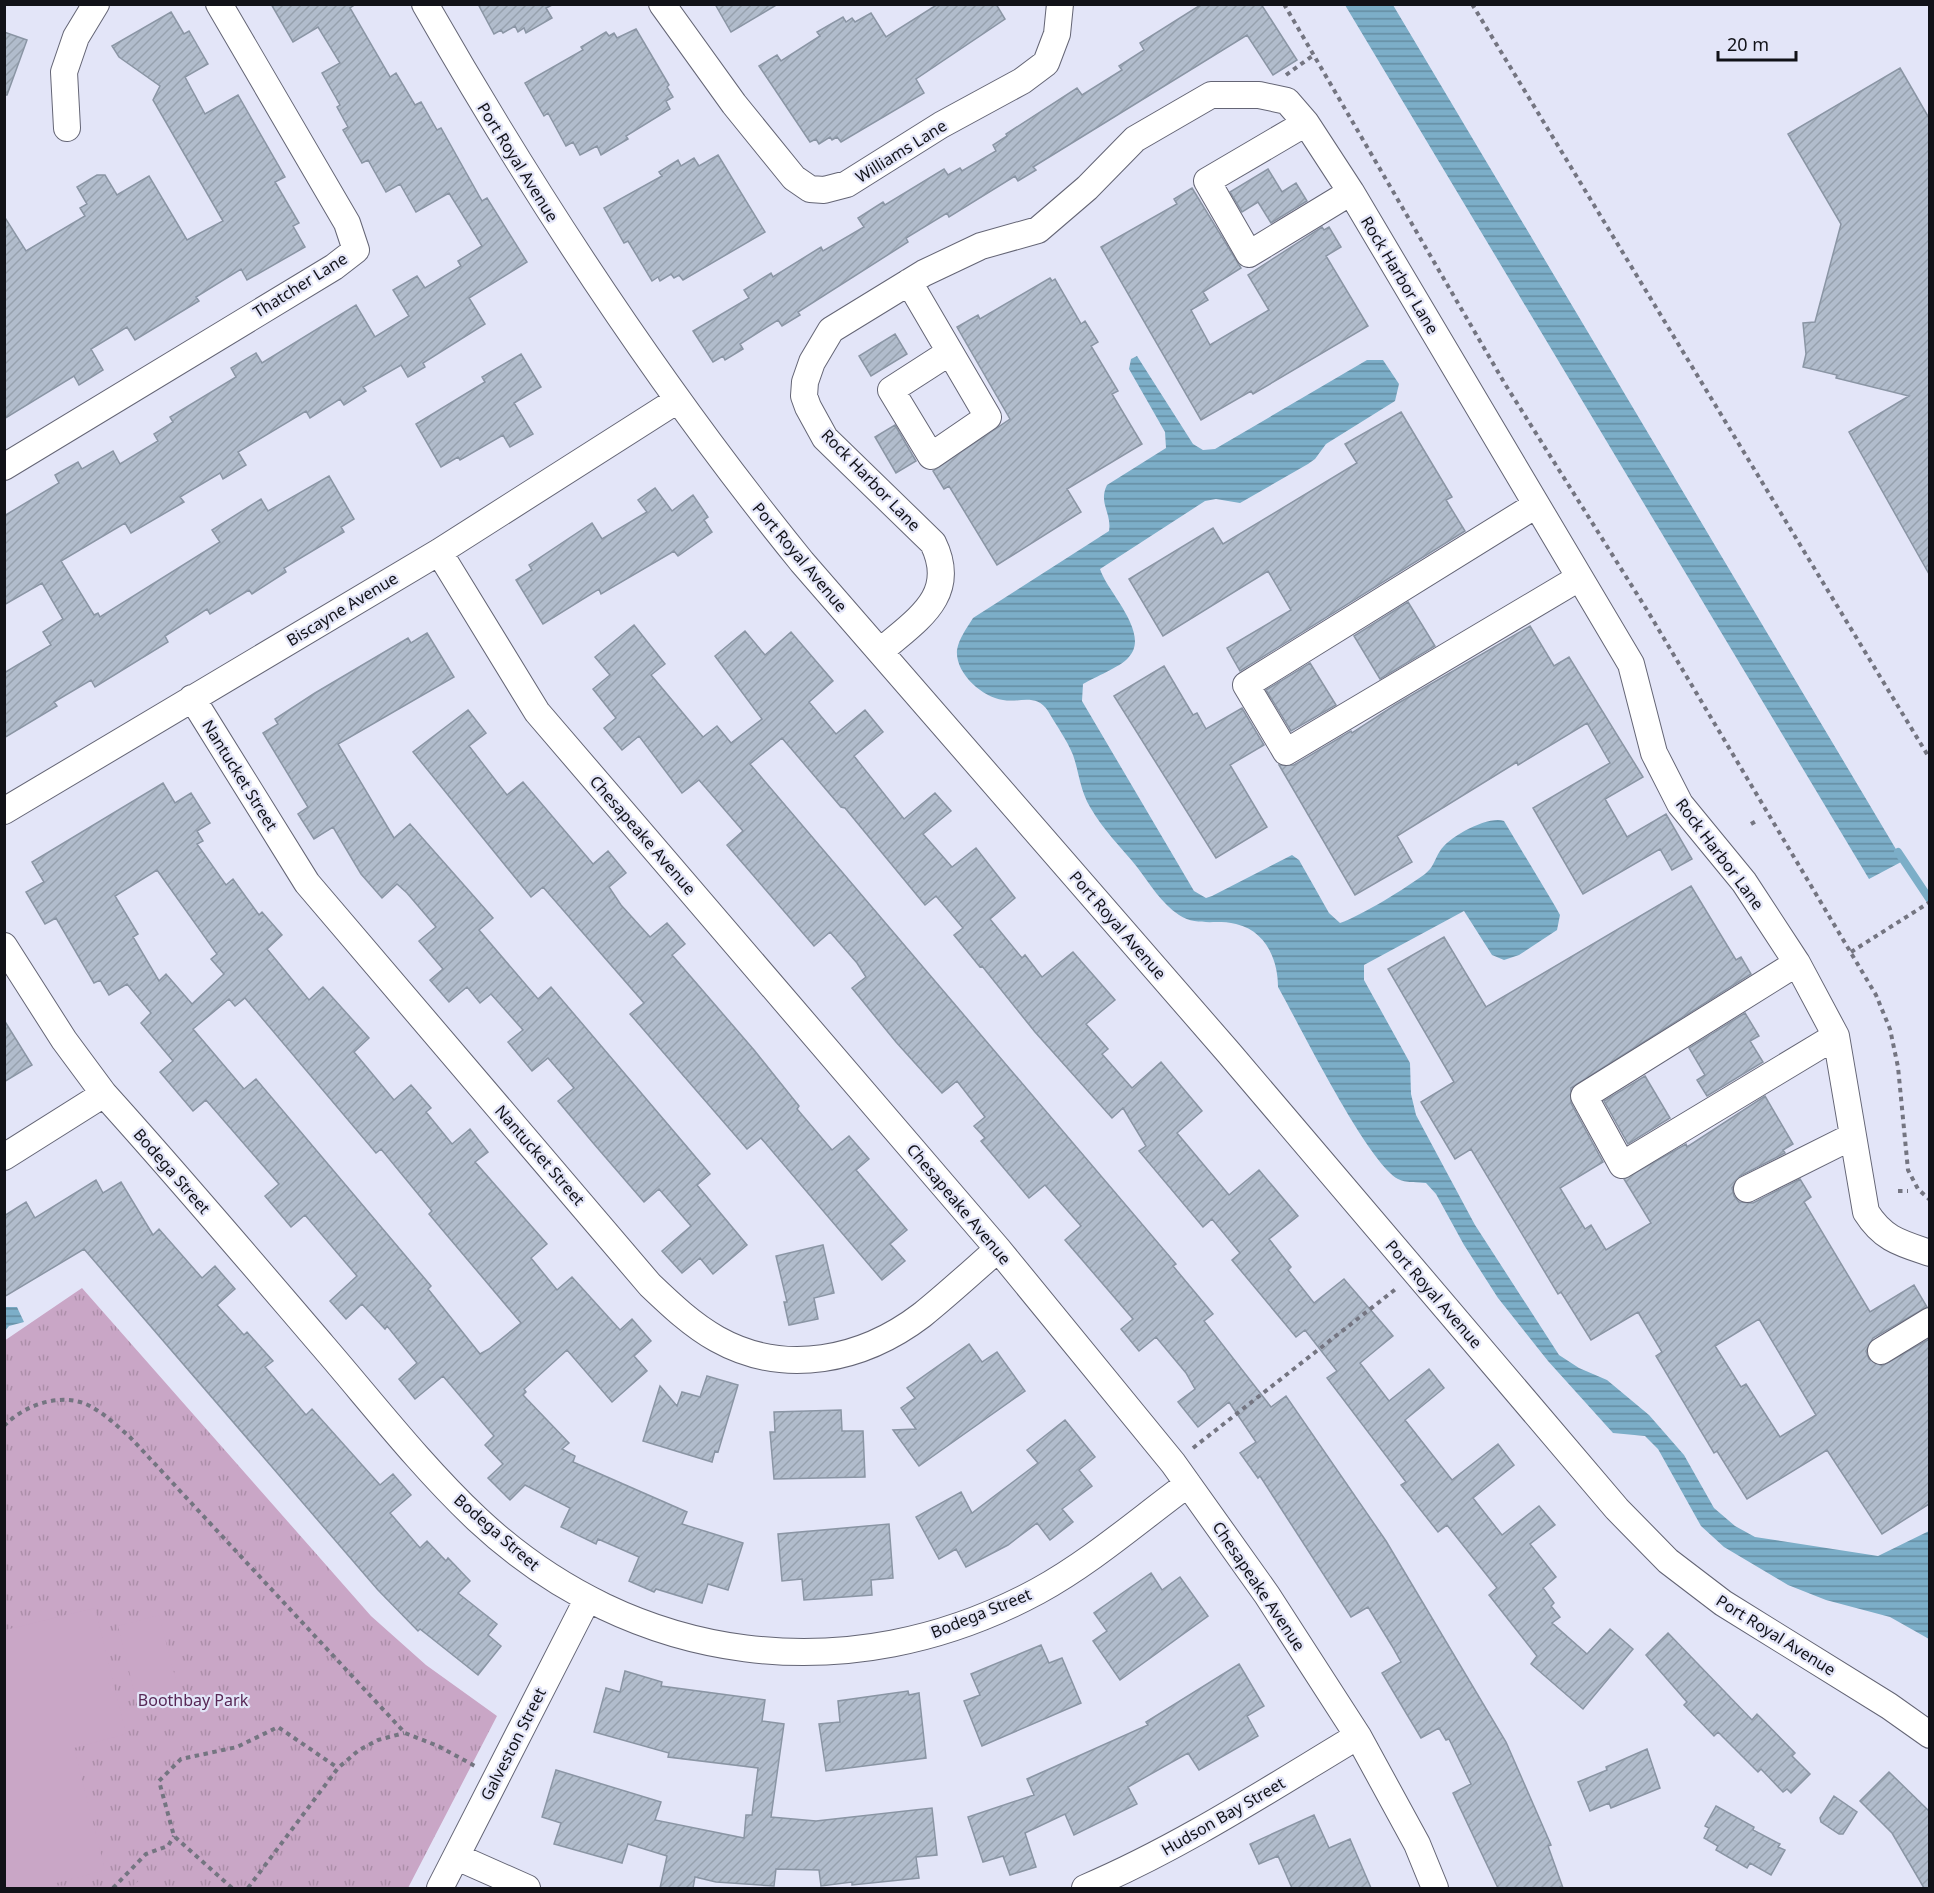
<svg xmlns="http://www.w3.org/2000/svg" width="1934" height="1893" font-family="'Noto Sans',sans-serif">
  <style>
    .park { fill: url(#park-tufts) }
    .pitch { fill: #c9a6c6 }
    .water { fill: url(#water-rules) }
    .lines { fill: none; stroke-linecap: round; stroke-linejoin: round }
    .stream { stroke: #7caec8; stroke-width: 8 }
    .building { fill: url(#building-hatch); stroke: #8a95a4; stroke-width: 1.5; fill-rule: evenodd }
    .minor-casing { stroke: #646575; stroke-width: 28 }
    .path { stroke: #747581; stroke-width: 4; stroke-dasharray: 4.5 4.5; stroke-linecap: butt }
    .minor { stroke: #fff; stroke-width: 26 }
    .labels { text-anchor: middle; dominant-baseline: central; stroke-width: 4.5; stroke-linejoin: round; paint-order: stroke }
    .street-label { font-size: 16px; fill: #111218; stroke: #e3e5f8 }
    .park-label { font-size: 16px; fill: #572755; stroke: #e3e5f8 }
  </style>
  <defs>
    <pattern id="park-tufts" width="24" height="20" patternUnits="userSpaceOnUse" patternTransform="scale(1.5)"><rect width="24" height="20" fill="#c9a6c6"/><path d="M3 7l-1-3M5 7V3M7 7l1-3M15 17l-1-3M17 17v-4M19 17l1-3" fill="none" stroke="#ac8ea9"/></pattern>
    <pattern id="water-rules" width="6" height="5" patternUnits="userSpaceOnUse" patternTransform="scale(1.5)"><rect width="6" height="5" fill="#7caec8"/><path d="M0 2.5h6" fill="none" stroke="#648ca1"/></pattern>
    <pattern id="building-hatch" width="6" height="6" patternUnits="userSpaceOnUse" patternTransform="scale(1.5)"><rect width="6" height="6" fill="#b1bccc"/><path d="M-1 1l2-2M0 6l6-6M5 7l2-2" fill="none" stroke="#97a1ae"/></pattern>
  </defs>
  <rect width="100%" height="100%" fill="#e3e5f8"/>
  <!-- park -->
  <path class="park" d="M82,1288L371,1616L426,1665L497,1716L408,1888H5L4,1341Z"/>
  <!-- pitch -->
  <path class="pitch" d="M95,1608L126,1734L74,1748L105,1870L38,1888H5V1630Z
    M159,1615L180,1696L138,1707L118,1626Z
    M144,1876L155,1888H131Z"/>
  <!-- water -->
  <path class="water" d="M1345,5H1393L1903,861L1869,879Z
    M1137,356L1193,444L1203,450L1215,449L1367,360H1383L1399,384L1395,401L1326,444L1315,459L1308,464L1240,503L1216,499L1205,501L1100,569C1107,592 1152,634 1128,658C1120,667 1095,677 1083,684L1082,701L1194,891L1206,898L1212,896L1292,855L1299,860L1329,913L1340,923C1361,916 1406,888 1425,874C1434,867 1434,860 1440,851C1448,837 1489,815 1504,821L1555,906L1560,915L1557,930L1519,955L1504,960L1492,955L1464,911L1364,965V980L1410,1063L1411,1094L1416,1115L1446,1171L1475,1225L1559,1355L1579,1368L1607,1380L1649,1415L1684,1455L1714,1508L1735,1526L1755,1537L1878,1556L1929,1531V1639L1890,1617L1826,1600L1788,1585L1724,1547L1701,1526L1658,1449L1645,1436L1613,1433L1548,1361L1498,1298L1464,1245L1436,1194L1426,1183C1418,1182 1405,1183 1398,1179C1367,1162 1299,1024 1278,987C1278,960 1266,931 1236,924C1216,919 1198,927 1179,915C1161,903 1150,884 1137,867C1121,847 1103,830 1090,807C1080,790 1079,772 1073,755C1067,740 1056,725 1048,711C1036,693 1020,703 1003,700C982,697 955,673 957,650C959,638 967,628 973,618L1109,531C1112,513 1098,503 1107,485L1166,448L1165,432L1129,369L1131,359Z
    M5,1307H17L24,1322L9,1326L5,1331Z"/>
  <g class="lines">
    <!-- stream -->
    <path class="stream" d="M1898,852L1930,900"/>
  </g>
  <!-- building -->
  <path class="building" d="M271,4H356L350,8L390,77L396,73L415,105L421,102L437,130L441,128L482,201L487,198L527,262L469,298L485,324L423,363L425,367L408,377L401,365L363,387L366,391L344,405L340,399L310,418L306,411L238,452L246,465L223,479L220,473L180,497L184,502L131,533L125,523L61,561L94,615L98,613L100,617L220,542L212,530L261,499L268,511L329,476L354,519L341,527L344,532L284,568L286,572L252,594L249,590L210,614L207,609L165,636L168,642L95,687L91,680L54,702L57,706L4,738V673L51,645L43,632L63,619L42,583L4,605V516L59,483L55,475L78,462L82,469L113,451L120,464L158,441L154,434L173,422L170,417L236,377L231,368L256,353L262,363L356,305L375,337L409,316L393,290L417,276L425,288L461,266L458,261L482,246L449,193L416,212L400,184L386,192L368,160L362,163L343,130L348,127L337,107L340,105L322,73L340,63L318,27L293,42Z
    M478,4H554L546,8L552,18L526,33L524,28L518,32L515,26L503,33L501,30L494,34Z
    M715,4H778L731,32Z
    M938,4H996L1005,19L916,79L924,93L841,142L837,137L832,140L830,137L819,144L816,139L810,142L759,66L777,55L781,61L820,36L817,32L843,17L846,22L852,18L855,22L871,13L886,37Z
    M1202,4H1261L1297,60L1273,75L1247,35L1033,167L1036,170L1018,181L1015,176L949,217L947,213L906,238L908,242L798,312L800,315L782,326L778,320L740,344L743,349L725,360L723,356L713,362L693,331L749,298L744,290L771,273L773,277L821,247L823,251L864,227L858,218L883,202L885,205L944,169L948,175L960,168L962,171L996,151L993,145L1007,136L1006,134L1077,88L1082,95L1122,70L1119,66L1144,50L1140,43Z
    M171,12L184,34L189,31L208,64L185,77L205,114L238,95L285,177L275,182L299,223L293,226L305,247L247,280L241,269L196,297L199,301L135,340L127,327L91,349L103,370L79,385L74,376L4,419V216L26,251L85,216L80,208L87,204L77,187L97,175H105L117,195L149,176L187,240L223,221L153,100L160,86L119,57L112,46Z
    M636,29L669,85L667,87L673,97L666,101L670,109L626,136L628,139L601,155L597,146L580,155L573,142L566,146L548,113L544,116L525,83L583,50L581,47L606,32L609,36L614,33L617,38Z
    M4,32L27,40L7,95H4Z
    M1900,68L1929,118V574L1849,432L1909,396L1836,378L1837,375L1803,367L1806,354L1803,323L1815,322L1841,224L1788,134Z
    M718,155L765,232L683,280L679,275L674,278L671,274L660,281L658,277L652,281L628,241L624,243L604,208L662,176L659,172L678,160L681,166L694,158L699,166Z
    M1268,169L1282,192L1296,183L1307,201L1271,223L1258,202L1242,212L1230,192Z
    M1192,188L1241,268L1203,292L1208,300L1191,310L1210,345L1269,310L1248,275L1322,227L1324,230L1329,227L1341,247L1326,256L1368,326L1253,394L1251,391L1201,420L1101,247L1177,204L1174,199Z
    M1050,278L1052,281L1055,279L1081,324L1085,321L1098,342L1091,346L1118,391L1112,394L1142,444L1067,489L1081,512L997,565L949,486L944,489L933,471L1010,419L957,327L978,315L980,319Z
    M895,334L907,354L871,376L859,356Z
    M521,354L541,387L514,403L533,434L510,447L503,435L460,460L458,457L441,467L416,424L485,382L482,377Z
    M1401,412L1452,497L1446,500L1465,531L1240,671L1227,648L1291,610L1268,571L1163,636L1129,579L1213,528L1223,544L1357,463L1345,444Z
    M895,425L916,461L896,473L875,437Z
    M655,488L672,511L693,495L708,517L704,520L712,532L678,556L674,551L601,594L599,589L543,624L516,580L532,570L529,565L592,523L602,539L647,512L638,500Z
    M1408,602L1435,646L1380,679L1354,636Z
    M634,625L665,664L651,675L703,737L717,726L731,743L762,719L715,656L745,631L765,655L791,632L833,681L809,702L836,734L865,710L883,732L854,756L904,819L935,793L951,811L923,834L952,867L976,848L1015,898L990,919L1022,958L1025,955L1042,977L1073,952L1115,1000L1086,1024L1108,1049L1102,1054L1132,1088L1161,1062L1202,1111L1177,1133L1229,1195L1259,1170L1298,1216L1269,1239L1291,1267L1288,1270L1314,1303L1344,1279L1393,1336L1360,1363L1389,1401L1429,1369L1444,1388L1405,1420L1452,1480L1498,1444L1514,1465L1473,1498L1502,1535L1539,1506L1555,1525L1530,1544L1556,1577L1543,1588L1554,1603L1551,1606L1560,1617L1552,1623L1587,1654L1610,1629L1633,1649L1583,1709L1531,1664L1537,1656L1489,1595L1497,1588L1447,1525L1438,1532L1401,1485L1406,1482L1327,1378L1337,1371L1305,1330L1296,1337L1232,1260L1240,1253L1212,1219L1203,1227L1139,1151L1146,1146L1123,1108L1112,1118L1035,1032L982,966L980,967L954,935L963,928L936,896L925,905L845,808L841,807L782,738L750,764L1176,1264L1173,1266L1213,1314L1204,1321L1271,1407L1286,1396L1386,1541L1506,1742L1551,1845L1548,1846L1563,1888H1498L1453,1793L1471,1784L1449,1739L1446,1740L1439,1728L1421,1738L1382,1673L1401,1662L1392,1646L1368,1607L1351,1617L1260,1476L1258,1478L1240,1453L1256,1442L1229,1402L1198,1427L1178,1402L1195,1389L1186,1373L1156,1337L1139,1351L1121,1329L1133,1319L1065,1240L1081,1226L1045,1185L1029,1198L981,1141L985,1138L974,1126L985,1117L957,1081L942,1093L896,1042L852,988L866,977L857,963L830,932L814,946L727,845L743,831L699,780L682,793L639,736L622,750L604,728L616,718L593,689L610,675L595,657Z
    M1530,626L1554,666L1569,657L1643,777L1605,799L1627,837L1666,814L1692,859L1672,870L1660,849L1583,894L1533,808L1610,763L1587,723L1518,765L1517,762L1397,836L1412,862L1355,895L1279,765H1294L1351,731L1352,733L1395,705Z
    M427,633L454,677L338,744L394,838L410,824L493,918L479,930L538,999L551,987L710,1174L697,1185L747,1245L713,1274L700,1258L682,1273L662,1251L691,1226L659,1189L644,1202L594,1144L558,1101L574,1088L548,1058L532,1071L508,1042L523,1030L491,994L480,1003L467,987L449,1002L430,980L443,969L419,941L436,927L407,893L397,884L382,898L361,874L333,827L314,839L298,814L308,807L263,733L278,724L275,719L315,693L408,638L411,643Z
    M1310,663L1336,705L1291,731L1266,690Z
    M1164,666L1193,715L1197,713L1206,729L1242,708L1264,745L1230,765L1267,827L1216,858L1114,696Z
    M468,710L486,733L469,746L507,795L523,782L593,864L608,851L626,873L609,887L621,905L650,937L667,923L685,944L672,955L754,1050L799,1106L797,1109L832,1150L849,1136L869,1159L856,1170L907,1230L890,1244L905,1261L882,1280L761,1138L747,1149L630,1014L644,1003L543,887L531,897L413,752Z
    M163,783L175,803L191,793L210,823L197,831L203,841L197,844L226,885L233,879L259,915L262,912L282,935L267,949L309,1000L323,987L369,1038L354,1052L394,1100L411,1085L431,1108L426,1112L452,1144L470,1129L488,1152L475,1162L547,1244L531,1258L557,1290L572,1277L620,1330L632,1319L651,1341L634,1356L647,1371L612,1402L567,1350L524,1389L526,1392L523,1395L569,1443L562,1449L575,1456L573,1462L687,1512L682,1524L743,1543L728,1590L708,1584L702,1603L656,1589L654,1592L629,1581L639,1557L598,1539L596,1544L561,1527L570,1508L525,1485L510,1500L488,1478L503,1464L485,1445L494,1436L443,1376L415,1399L399,1379L417,1363L387,1326L385,1329L362,1304L346,1319L330,1301L357,1276L305,1215L291,1227L265,1196L279,1184L206,1100L193,1111L160,1072L173,1061L141,1023L151,1013L127,984L109,995L100,980L94,983L56,918L45,924L26,892L44,882L32,862ZM157,870L217,954L211,959L224,974L192,1004L166,974L159,981L133,937L138,934L115,896ZM245,998L376,1153L381,1149L432,1211L429,1214L521,1323L489,1349L480,1354L428,1289L431,1286L256,1079L244,1089L193,1029L229,999L235,1006Z
    M1691,886L1736,960L1741,957L1751,974L1571,1088V1103L1603,1162L1560,1188L1585,1229L1591,1225L1606,1250L1651,1223L1624,1179L1686,1144L1687,1147L1765,1096L1793,1144L1783,1150L1785,1153L1740,1176L1732,1188L1734,1196L1739,1202L1753,1203L1800,1179L1811,1197L1804,1202L1870,1312L1914,1285L1927,1307L1873,1338L1866,1351L1869,1359L1882,1366L1929,1339V1504L1882,1534L1827,1450L1747,1499L1717,1451L1714,1453L1656,1356L1662,1352L1638,1312L1591,1340L1561,1292L1558,1294L1471,1149L1455,1159L1421,1102L1454,1082L1388,969L1444,937L1486,1007ZM1759,1319L1816,1415L1780,1437L1746,1384L1741,1387L1715,1346Z
    M1745,1013L1759,1036L1750,1041L1763,1062L1707,1096L1697,1080L1705,1075L1689,1048Z
    M4,1020L32,1065L4,1082Z
    M1645,1076L1670,1118L1628,1144L1604,1101Z
    M96,1180L103,1193L121,1182L153,1235L159,1229L202,1278L215,1266L235,1289L217,1305L244,1335L247,1332L273,1361L265,1367L306,1415L312,1409L380,1485L393,1474L411,1495L390,1513L420,1548L427,1541L446,1561L448,1558L470,1581L458,1593L497,1624L488,1635L501,1646L478,1675L420,1629L418,1631L378,1590L84,1249L4,1297V1216L26,1202L35,1218Z
    M823,1245L834,1293L814,1298L818,1319L789,1325L784,1302H787L776,1256Z
    M969,1344L982,1362L997,1352L1025,1391L919,1466L893,1430L916,1429L901,1408L915,1398L907,1388Z
    M707,1376L738,1385L718,1452L715,1451L712,1462L643,1441L660,1386L677,1406L682,1392L700,1397Z
    M841,1410L842,1431H863L865,1477L774,1479L770,1432H775L774,1412Z
    M1065,1420L1095,1457L1079,1470L1092,1486L1062,1509L1073,1522L1050,1540L1037,1523L1008,1545L966,1567L956,1549L939,1559L916,1517L961,1492L972,1513L1038,1463L1027,1450Z
    M889,1524L893,1578L871,1580L872,1595L804,1600L802,1579L782,1581L778,1534Z
    M1151,1573L1162,1590L1180,1577L1208,1616L1120,1680L1093,1641L1107,1631L1094,1613Z
    M1668,1633L1752,1720L1757,1714L1795,1753L1792,1756L1810,1774L1791,1793L1787,1789L1783,1792L1761,1769L1758,1772L1718,1732L1714,1736L1684,1705L1687,1702L1646,1655Z
    M1041,1645L1049,1663L1062,1658L1081,1703L982,1746L964,1701L980,1695L971,1674Z
    M1239,1664L1264,1706L1247,1716L1258,1736L1199,1770L1188,1753L1128,1787L1137,1804L1074,1835L1065,1814L1025,1833L1036,1867L1010,1875L1003,1856L983,1862L968,1817L1034,1795L1027,1779L1148,1725L1146,1722Z
    M625,1671L662,1682L661,1686L765,1700L762,1721L784,1724L771,1817L816,1821L932,1808L937,1855L916,1857L919,1878L852,1885V1882L821,1886L819,1870L776,1869L774,1886L716,1882L695,1877L693,1888H660L667,1856L628,1844L622,1863L554,1844L561,1823L542,1817L556,1770L661,1802L655,1820L744,1838L746,1815H752L758,1768L668,1757L669,1753L594,1732L606,1688L620,1692Z
    M908,1691L909,1695L919,1693L926,1758L826,1771L819,1724L840,1722L838,1701Z
    M1647,1749L1660,1788L1611,1808L1609,1803L1590,1811L1578,1782L1607,1770L1606,1767Z
    M1889,1772L1929,1811V1888H1924L1892,1833L1860,1801Z
    M1834,1796L1857,1812L1843,1834H1839L1821,1822L1820,1818Z
    M1716,1806L1754,1827L1753,1830L1780,1844L1778,1847L1785,1850L1771,1875L1750,1863L1747,1868L1716,1850L1718,1846L1704,1838L1709,1828L1705,1826Z
    M1314,1815L1329,1848L1350,1839L1371,1888H1292L1278,1856L1259,1864L1250,1844Z"/>
  <g class="lines">
    <!-- minor casing -->
    <g class="minor-casing">
      <path id="minor" d="M425,4C537,200 660,387 802,562L1229,1053L1617,1509L1668,1561L1723,1603L1889,1706L1930,1735
        M662,4L734,104L794,178L810,189L824,190L847,184L941,125L1022,81L1046,63L1057,34L1060,4
        M1306,123L1207,181L1249,254L1351,192
        M67,128L64,72L76,37L96,4
        M909,282L988,417L931,456L891,390L950,352
        M4,467L334,267L356,250L347,223L219,4
        M1536,505L1246,685L1286,752L1579,578
        M439,552L537,712L998,1249L1173,1463L1267,1595L1358,1736L1417,1844L1435,1888
        M881,651C916,620 959,596 933,543L825,438L808,407L804,396L805,382L812,362L831,330L924,273L981,246L1038,230L1087,188L1135,139L1211,95H1259L1287,101L1306,123L1351,192L1631,664L1654,753L1680,804L1744,882L1797,963L1836,1036L1866,1212C1883,1239 1900,1243 1930,1253
        M192,698L307,883L650,1285C671,1305 692,1325 717,1339C785,1377 863,1360 922,1315C948,1294 973,1271 998,1249
        M4,811L439,552L676,401
        M4,946L64,1040L104,1094C179,1177 251,1262 323,1346C373,1404 421,1466 477,1519C634,1666 849,1693 1038,1591C1091,1562 1139,1520 1188,1484
        M1797,963L1584,1096L1622,1165L1836,1036
        M4,1157L104,1094
        M1747,1189L1853,1136
        M1881,1351L1930,1321
        M457,1857L527,1888
        M440,1888L587,1600
        M1085,1888C1181,1847 1268,1790 1358,1736"/>
    </g>
    <!-- path -->
    <path class="path" d="M1284,4L1505,384L1647,610L1876,995L1890,1029L1898,1067L1908,1170L1918,1189L1930,1200
      M1472,4L1930,759
      M1286,75L1315,54
      M1751,824L1758,820
      M1851,952L1930,902
      M1898,1191H1908
      M4,1426C26,1403 67,1390 95,1409C107,1416 118,1427 129,1436L405,1733L438,1746L475,1766
      M1193,1448L1397,1288
      M113,1888L146,1854L168,1846L174,1836
      M232,1888L174,1836L159,1781L181,1759L237,1747L278,1727L338,1768
      M248,1888L338,1768L359,1750L378,1740L404,1733"/>
    <!-- minor -->
    <use href="#minor" class="minor"/>
  </g>
  <g class="labels">
    <!-- street labels -->
    <g class="street-label">
      <text transform="translate(901 151) rotate(-32)">Williams Lane</text>
      <text transform="translate(518 162) rotate(58)">Port Royal Avenue</text>
      <text transform="translate(1400 275) rotate(59)">Rock Harbor Lane</text>
      <text transform="translate(300 285) rotate(-32)">Thatcher Lane</text>
      <text transform="translate(871 480) rotate(46)">Rock Harbor Lane</text>
      <text transform="translate(800 557) rotate(50)">Port Royal Avenue</text>
      <text transform="translate(342 609) rotate(-31)">Biscayne Avenue</text>
      <text transform="translate(240 775) rotate(58)">Nantucket Street</text>
      <text transform="translate(643 835) rotate(49)">Chesapeake Avenue</text>
      <text transform="translate(1720 854) rotate(53)">Rock Harbor Lane</text>
      <text transform="translate(1118 925) rotate(49)">Port Royal Avenue</text>
      <text transform="translate(540 1155) rotate(49)">Nantucket Street</text>
      <text transform="translate(172 1171) rotate(49)">Bodega Street</text>
      <text transform="translate(959 1204) rotate(50)">Chesapeake Avenue</text>
      <text transform="translate(1434 1294) rotate(49)">Port Royal Avenue</text>
      <text transform="translate(497 1532) rotate(41)">Bodega Street</text>
      <text transform="translate(1259 1586) rotate(56)">Chesapeake Avenue</text>
      <text transform="translate(981 1613) rotate(-22)">Bodega Street</text>
      <text transform="translate(1776 1635) rotate(32)">Port Royal Avenue</text>
      <text transform="translate(513 1744) rotate(-63)">Galveston Street</text>
      <text transform="translate(1223 1816) rotate(-30)">Hudson Bay Street</text>
    </g>
    <!-- park labels -->
    <g class="park-label">
      <text x="193" y="1700">Boothbay Park</text>
    </g>
  </g>
  <!-- border -->
  <rect width="1934" height="1893" fill="none" stroke="#111218" stroke-width="12"/>
  <!-- scale -->
  <path d="M1718 51v9h78v-9" fill="none" stroke="#111218" stroke-width="3"/>
  <text x="1727" y="51" font-size="18" fill="#111218" stroke="#e3e5f8" stroke-width="4.5" paint-order="stroke">20 m</text>
</svg>
